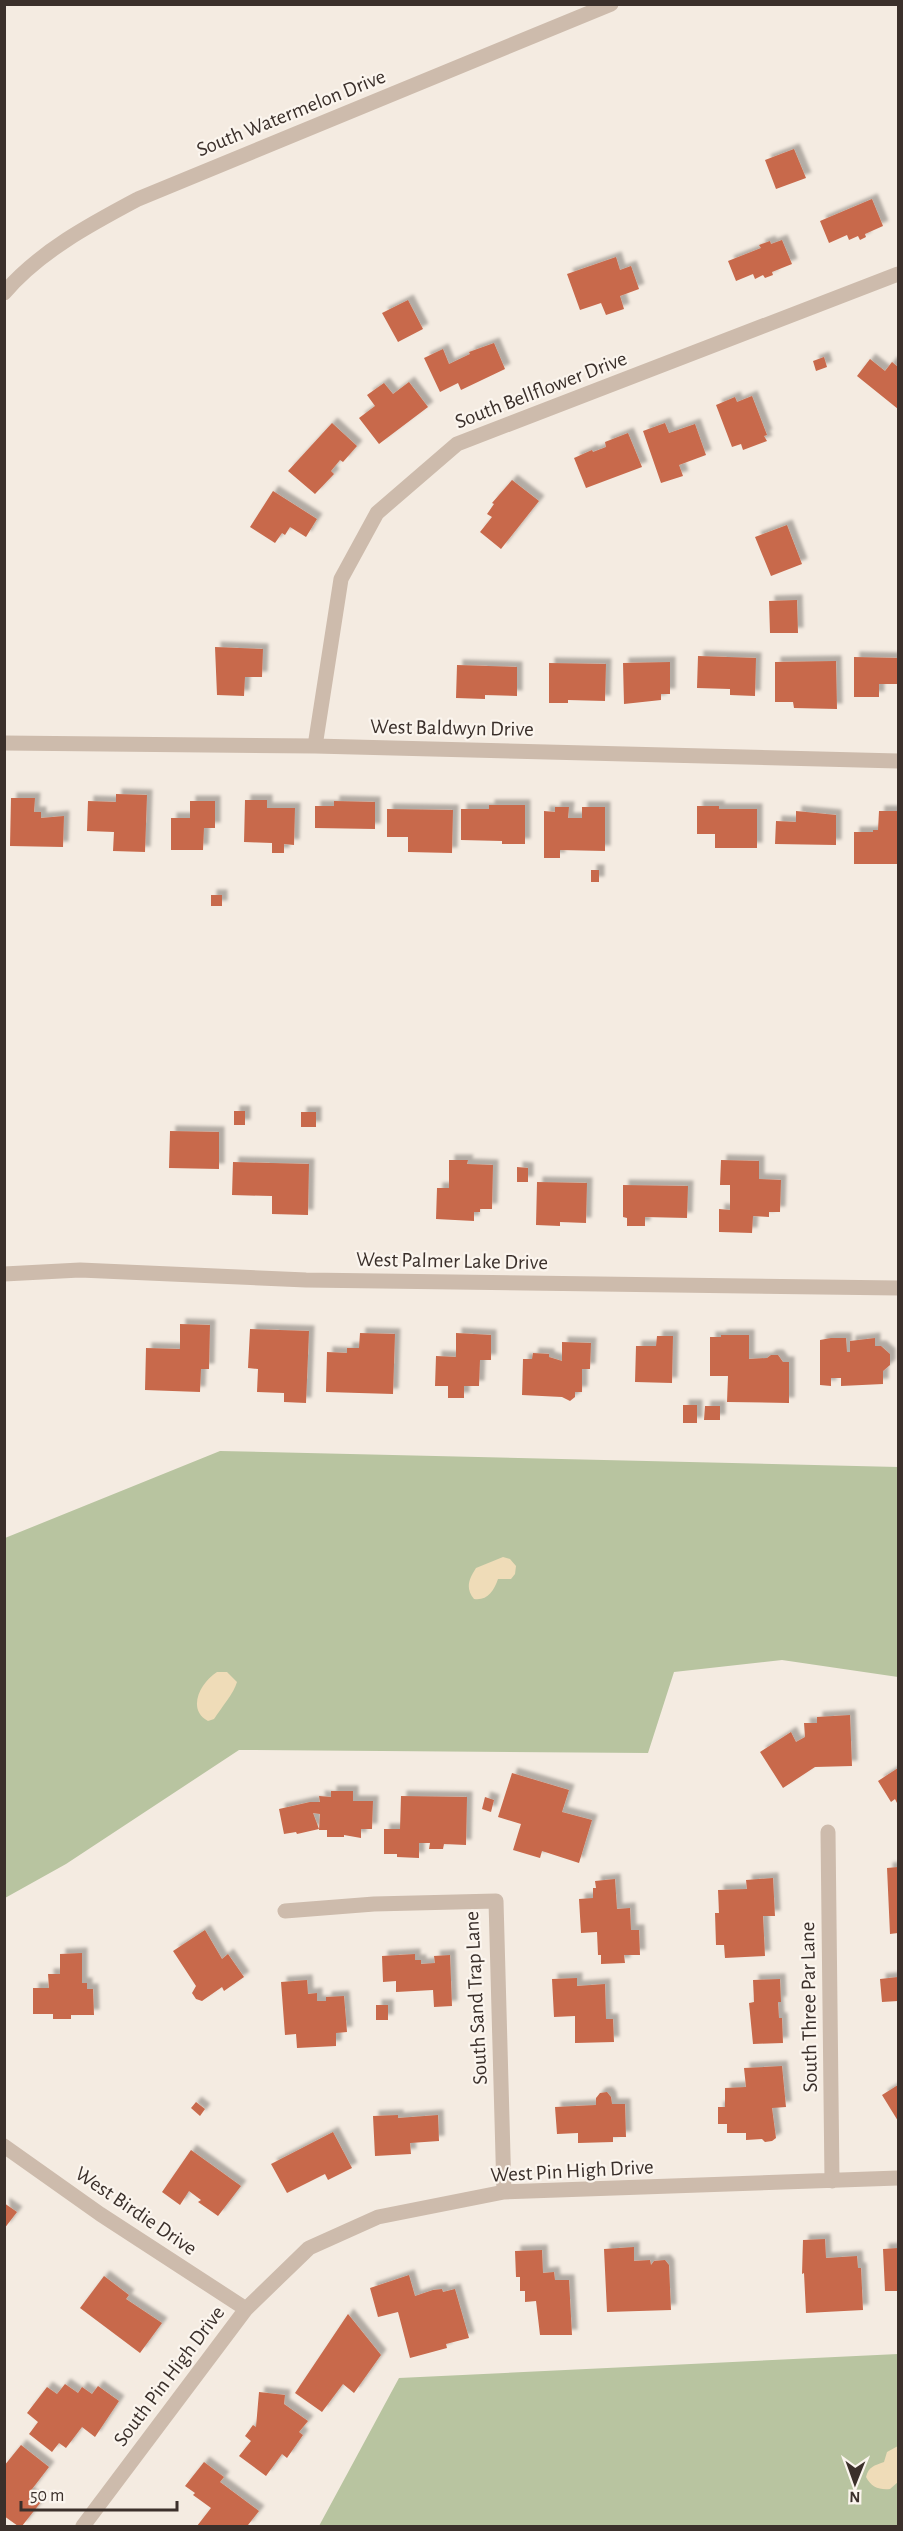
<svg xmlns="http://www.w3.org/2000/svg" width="903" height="2531" font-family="'Alegreya Sans',sans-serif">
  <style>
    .green { fill: #b8c4a0 }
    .sand { fill: #efdcb8 }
    .building { fill: #c8694b; filter: url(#shadow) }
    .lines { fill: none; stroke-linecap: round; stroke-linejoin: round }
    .minor { stroke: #cdbbac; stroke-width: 15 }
    .labels { text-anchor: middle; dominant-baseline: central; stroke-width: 4.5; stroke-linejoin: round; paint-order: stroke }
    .street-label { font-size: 21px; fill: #3b302b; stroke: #fbf5ee }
  </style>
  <defs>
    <filter id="shadow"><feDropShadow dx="5.5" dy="-5.5" stdDeviation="1.5" flood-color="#0004"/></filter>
  </defs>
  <rect width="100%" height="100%" fill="#f4ebe1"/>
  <!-- green -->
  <path class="green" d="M220,1451L898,1467V1677L782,1660L674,1672L648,1753L239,1750L66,1864L5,1898V1538Z
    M898,2354V2526H319L399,2378Z"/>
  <!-- sand -->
  <path class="sand" d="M503,1557L510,1559L516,1566L515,1574L511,1579H498C494,1591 487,1601 474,1599C465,1588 469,1579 476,1568Z
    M217,1672H227L237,1682C234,1693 221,1708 214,1719L208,1721C186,1709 201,1682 217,1672Z
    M898,2446V2482L890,2489C879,2490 871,2487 866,2477C869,2466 874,2466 884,2462L887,2452Z"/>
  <!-- building -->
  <path class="building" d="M794,149L806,178L776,189L765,160Z
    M872,199L883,226L865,234L866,237L860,240L858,236L849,240L847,235L829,243L820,221Z
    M782,240L792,264L772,272L773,275L765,278L763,275L755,279L753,274L736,281L728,261L761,248L759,245L770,241L771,244Z
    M616,257L620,270L631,266L639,289L620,296L624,309L606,315L601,303L580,310L567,274Z
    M408,300L423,329L398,342L382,313Z
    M494,343L505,369L461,390L458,383L440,392L424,358L443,349L449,364L470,354L469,352Z
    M824,357L827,367L816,371L813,361Z
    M870,359L885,371L892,362L898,367V409L857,376Z
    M409,382L428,407L379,444L359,418L375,406L367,395L384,383L393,394Z
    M752,396L767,435L764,436L767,441L743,450L741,444L732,447L716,405L735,397L737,402Z
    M332,423L357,446L343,462L340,460L331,471L334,474L315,494L288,471Z
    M665,423L669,433L695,424L706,455L679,465L683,476L661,483L643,431Z
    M628,433L642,467L586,488L574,458L592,450L593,452L606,447L605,442Z
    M512,480L539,501L501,549L480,532L492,517L487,514L494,504L492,503Z
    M273,491L317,519L306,537L290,527L285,535L282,533L275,543L250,527Z
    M787,525L802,564L771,576L755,537Z
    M797,600L798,633H770L769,601Z
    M215,647L263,649L262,677H245L244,696L217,695Z
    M698,656L756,658L755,696L730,695V689L697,688Z
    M854,657L898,658V684H879V697H854Z
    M836,661L837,709L794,708L793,702H775V662Z
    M670,662V694H661V700L624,704L623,663Z
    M549,663L606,664L605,701L568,700V703H549Z
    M457,665L517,667V696L485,695V699L456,698Z
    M116,794L147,795L145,852L113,851L114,832L87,831L88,801L116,802Z
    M11,798H35L34,812H41V818L64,816L63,847L10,846Z
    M245,800H267V808H295L294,845L284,844V853H272V843L244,842Z
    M190,801H215V828H204L203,850H171V818H190Z
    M334,801L375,802V829L315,828V806H334Z
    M489,805H525V844H502V841L461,840V809H489Z
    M697,806H719V809H757V848H715V834H697Z
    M555,807H569L568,818H582V807H605V851L560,850V858H544V811L555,812Z
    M387,809L453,810L452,853L408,852V837H387Z
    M796,811L836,815V845L775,844L776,821L796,822Z
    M879,811H898V864H854V832H873V830H878Z
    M591,870H599V882H591Z
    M211,895H222V906H211Z
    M234,1111H245V1125H234Z
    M301,1112H316V1127H301Z
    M170,1131L219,1132V1169L169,1168Z
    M449,1160H468L467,1164L493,1165L492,1209H480V1212H474V1221L436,1219L437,1188H449Z
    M721,1160L759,1161V1179L781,1180L780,1212H769V1217L753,1216L752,1233L719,1232V1209L730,1210V1185H720Z
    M233,1162L309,1164L308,1215L272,1214V1196L232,1195Z
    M517,1167L528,1168V1182H517Z
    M537,1182L587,1183L586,1223L560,1222V1226L536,1225Z
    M623,1185L688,1186L687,1218L645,1217V1226H627V1218L623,1217Z
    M180,1324L210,1325L209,1369H201L200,1392L145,1390L146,1348L180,1349Z
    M250,1329L309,1331L306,1403L284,1402V1393L257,1392L258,1369L248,1368Z
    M360,1333L395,1334L393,1394L326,1392L327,1352L347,1353V1348H359Z
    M456,1333L491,1335V1360H480L479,1386H464V1398H448V1386H435L436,1356L456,1357Z
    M721,1335H749V1359L767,1358L771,1355H778L783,1362H789V1403L727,1402L728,1376H710V1337H721Z
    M657,1336H673L672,1383L635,1382L636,1346H656Z
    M831,1338H846L847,1352H850V1341L875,1338V1346H881L890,1354V1365L883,1371V1384L841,1386V1378H831V1386L820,1385V1340Z
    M562,1342L591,1343L590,1369H582V1392H575V1397L570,1401L562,1397L522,1395L523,1359H532L533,1353L549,1354V1357L562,1361Z
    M683,1405H697V1423H683Z
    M705,1406H720V1420H704Z
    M850,1715L852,1766L815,1767L783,1788L760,1752L791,1732L796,1742L805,1737L804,1723H817V1717Z
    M898,1768V1805L895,1799L891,1802L878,1781Z
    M512,1773L569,1790L562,1812L592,1820L579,1863L542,1851L540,1858L513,1850L521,1824L498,1817Z
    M331,1791H353V1801H373L372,1829H361V1838L344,1835V1837H327V1830H319L320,1814L313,1813L319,1829L297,1834L296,1832L284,1834L279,1809L310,1802H320L319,1796L331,1797Z
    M401,1796L467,1797L466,1845L444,1844L443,1849H429L430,1843H419V1858L397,1857V1854H384V1829H400Z
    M485,1797L494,1800L491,1812L482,1809Z
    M898,1867V1933L890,1934L887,1868Z
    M773,1878L775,1916H763L765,1956L725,1958L724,1945H716L715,1913H719L718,1890L747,1889L746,1880Z
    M615,1879L617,1909L630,1908L631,1930H639L640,1955H624L625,1963L601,1964V1955H598L597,1932L581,1933L579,1899L593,1898V1888H596L595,1881Z
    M205,1930L222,1959L228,1954L244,1977L224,1991L222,1987L202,2001L196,1999L192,1993L196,1986L173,1951Z
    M82,1953V1983H87V1989H93L94,2015H71V2019H53V2014H33V1988H49L48,1974H60V1954Z
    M415,1954V1960H421V1964L435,1963L434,1956L450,1955L452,2006L434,2007L433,1990L396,1992V1981L383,1982L382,1956Z
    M898,1977V2001L882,2002L880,1979Z
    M577,1978V1986L605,1984L606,2019H613L614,2042L575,2043V2016L554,2017L552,1979Z
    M780,1979L781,2002H778L779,2018H782L783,2043L753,2044L749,2003L754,2002L753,1980Z
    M307,1980L308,1994L317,1993V2001H326V1997L344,1996L347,2032L336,2033V2046L297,2048L296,2034L285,2035L281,1982Z
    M376,2005H388V2020H376Z
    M782,2066L786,2107L772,2108L776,2138L772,2141L765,2142L762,2139L746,2140V2133H727V2124H718V2107H725V2088L746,2087L744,2068Z
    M898,2085V2121L882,2095Z
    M607,2092L611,2097L612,2104H625L626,2137H613V2142L578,2143V2133L557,2134L555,2107L596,2105V2098L600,2093Z
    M196,2102L205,2109L200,2116L191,2108Z
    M398,2115V2118L438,2115L439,2141L410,2143L411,2154L375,2156L373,2116Z
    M333,2132L352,2168L328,2180L325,2174L287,2193L271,2164Z
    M191,2150L241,2186L218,2216L198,2202L201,2200L189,2191L180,2205L162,2192Z
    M4,2203L17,2212L4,2229Z
    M825,2239L826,2258L857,2256L858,2268H861L863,2310L806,2313L804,2273L802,2274L803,2240Z
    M634,2247V2261L650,2260L651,2265L654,2261L665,2260L669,2265L671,2310L607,2312L604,2249Z
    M898,2248V2291H885L883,2249Z
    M542,2250L543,2273L554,2272L555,2280H569L572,2335H540L536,2301L525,2302V2291H520V2277H516L515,2251Z
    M409,2275L415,2296L433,2290L442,2289L443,2292L455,2289L469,2338L446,2344L447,2348L410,2358L398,2312L378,2317L370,2288Z
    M104,2276L129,2295L126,2299L162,2323L140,2353L80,2308Z
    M348,2314L381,2355L354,2393L343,2384L322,2412L295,2393Z
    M65,2384L78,2393L82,2387L92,2394L98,2386L119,2401L95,2437L82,2427L66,2448L59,2443L52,2452L29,2434L38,2422L27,2413L47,2387L57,2394Z
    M259,2392L285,2395L284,2404L308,2421L299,2432L303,2435L287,2458L282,2454L266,2476L239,2456L251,2441L245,2436L253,2425L256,2427Z
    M21,2445L49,2467L29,2493L41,2502L22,2526H18L4,2516V2466Z
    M204,2462L224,2477L220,2482L259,2511L248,2525L250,2526H197L211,2508L193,2495L195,2493L185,2486Z"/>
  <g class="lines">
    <!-- minor -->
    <path class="minor" d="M4,293C40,251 91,224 138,199L611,4
      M4,743L315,746L898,761
      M315,746L341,579L377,513L457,444L898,274
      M4,1274L80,1270L306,1280L898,1288
      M828,1832L832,2181
      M285,1911L374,1904L496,1901L504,2192
      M4,2146L100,2214L246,2309
      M83,2526L246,2309L309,2248L378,2217L504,2192L898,2178"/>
  </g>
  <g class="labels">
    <!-- street labels -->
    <g class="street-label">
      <text transform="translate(291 113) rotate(-22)">South Watermelon Drive</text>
      <text transform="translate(541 390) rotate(-21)">South Bellflower Drive</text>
      <text transform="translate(452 728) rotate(1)">West Baldwyn Drive</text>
      <text transform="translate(452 1261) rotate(1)">West Palmer Lake Drive</text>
      <text transform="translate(476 1998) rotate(-93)">South Sand Trap Lane</text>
      <text transform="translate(809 2007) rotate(-91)">South Three Par Lane</text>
      <text transform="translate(572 2171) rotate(-3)">West Pin High Drive</text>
      <text transform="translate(136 2211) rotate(34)">West Birdie Drive</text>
      <text transform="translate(169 2376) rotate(-53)">South Pin High Drive</text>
    </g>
  </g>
  <!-- border -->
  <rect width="903" height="2531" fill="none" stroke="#3b302b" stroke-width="12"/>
  <!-- north arrow -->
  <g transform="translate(855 2483) rotate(181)" stroke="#fbf5ee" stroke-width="4.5" paint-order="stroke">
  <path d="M0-4.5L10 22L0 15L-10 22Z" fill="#3b302b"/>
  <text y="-9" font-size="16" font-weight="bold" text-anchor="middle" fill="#3b302b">N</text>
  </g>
  <!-- scale -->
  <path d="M21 2501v9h156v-9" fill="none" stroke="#3b302b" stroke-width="3"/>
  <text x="30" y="2501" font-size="18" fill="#3b302b" stroke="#fbf5ee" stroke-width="4.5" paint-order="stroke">50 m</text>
</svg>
